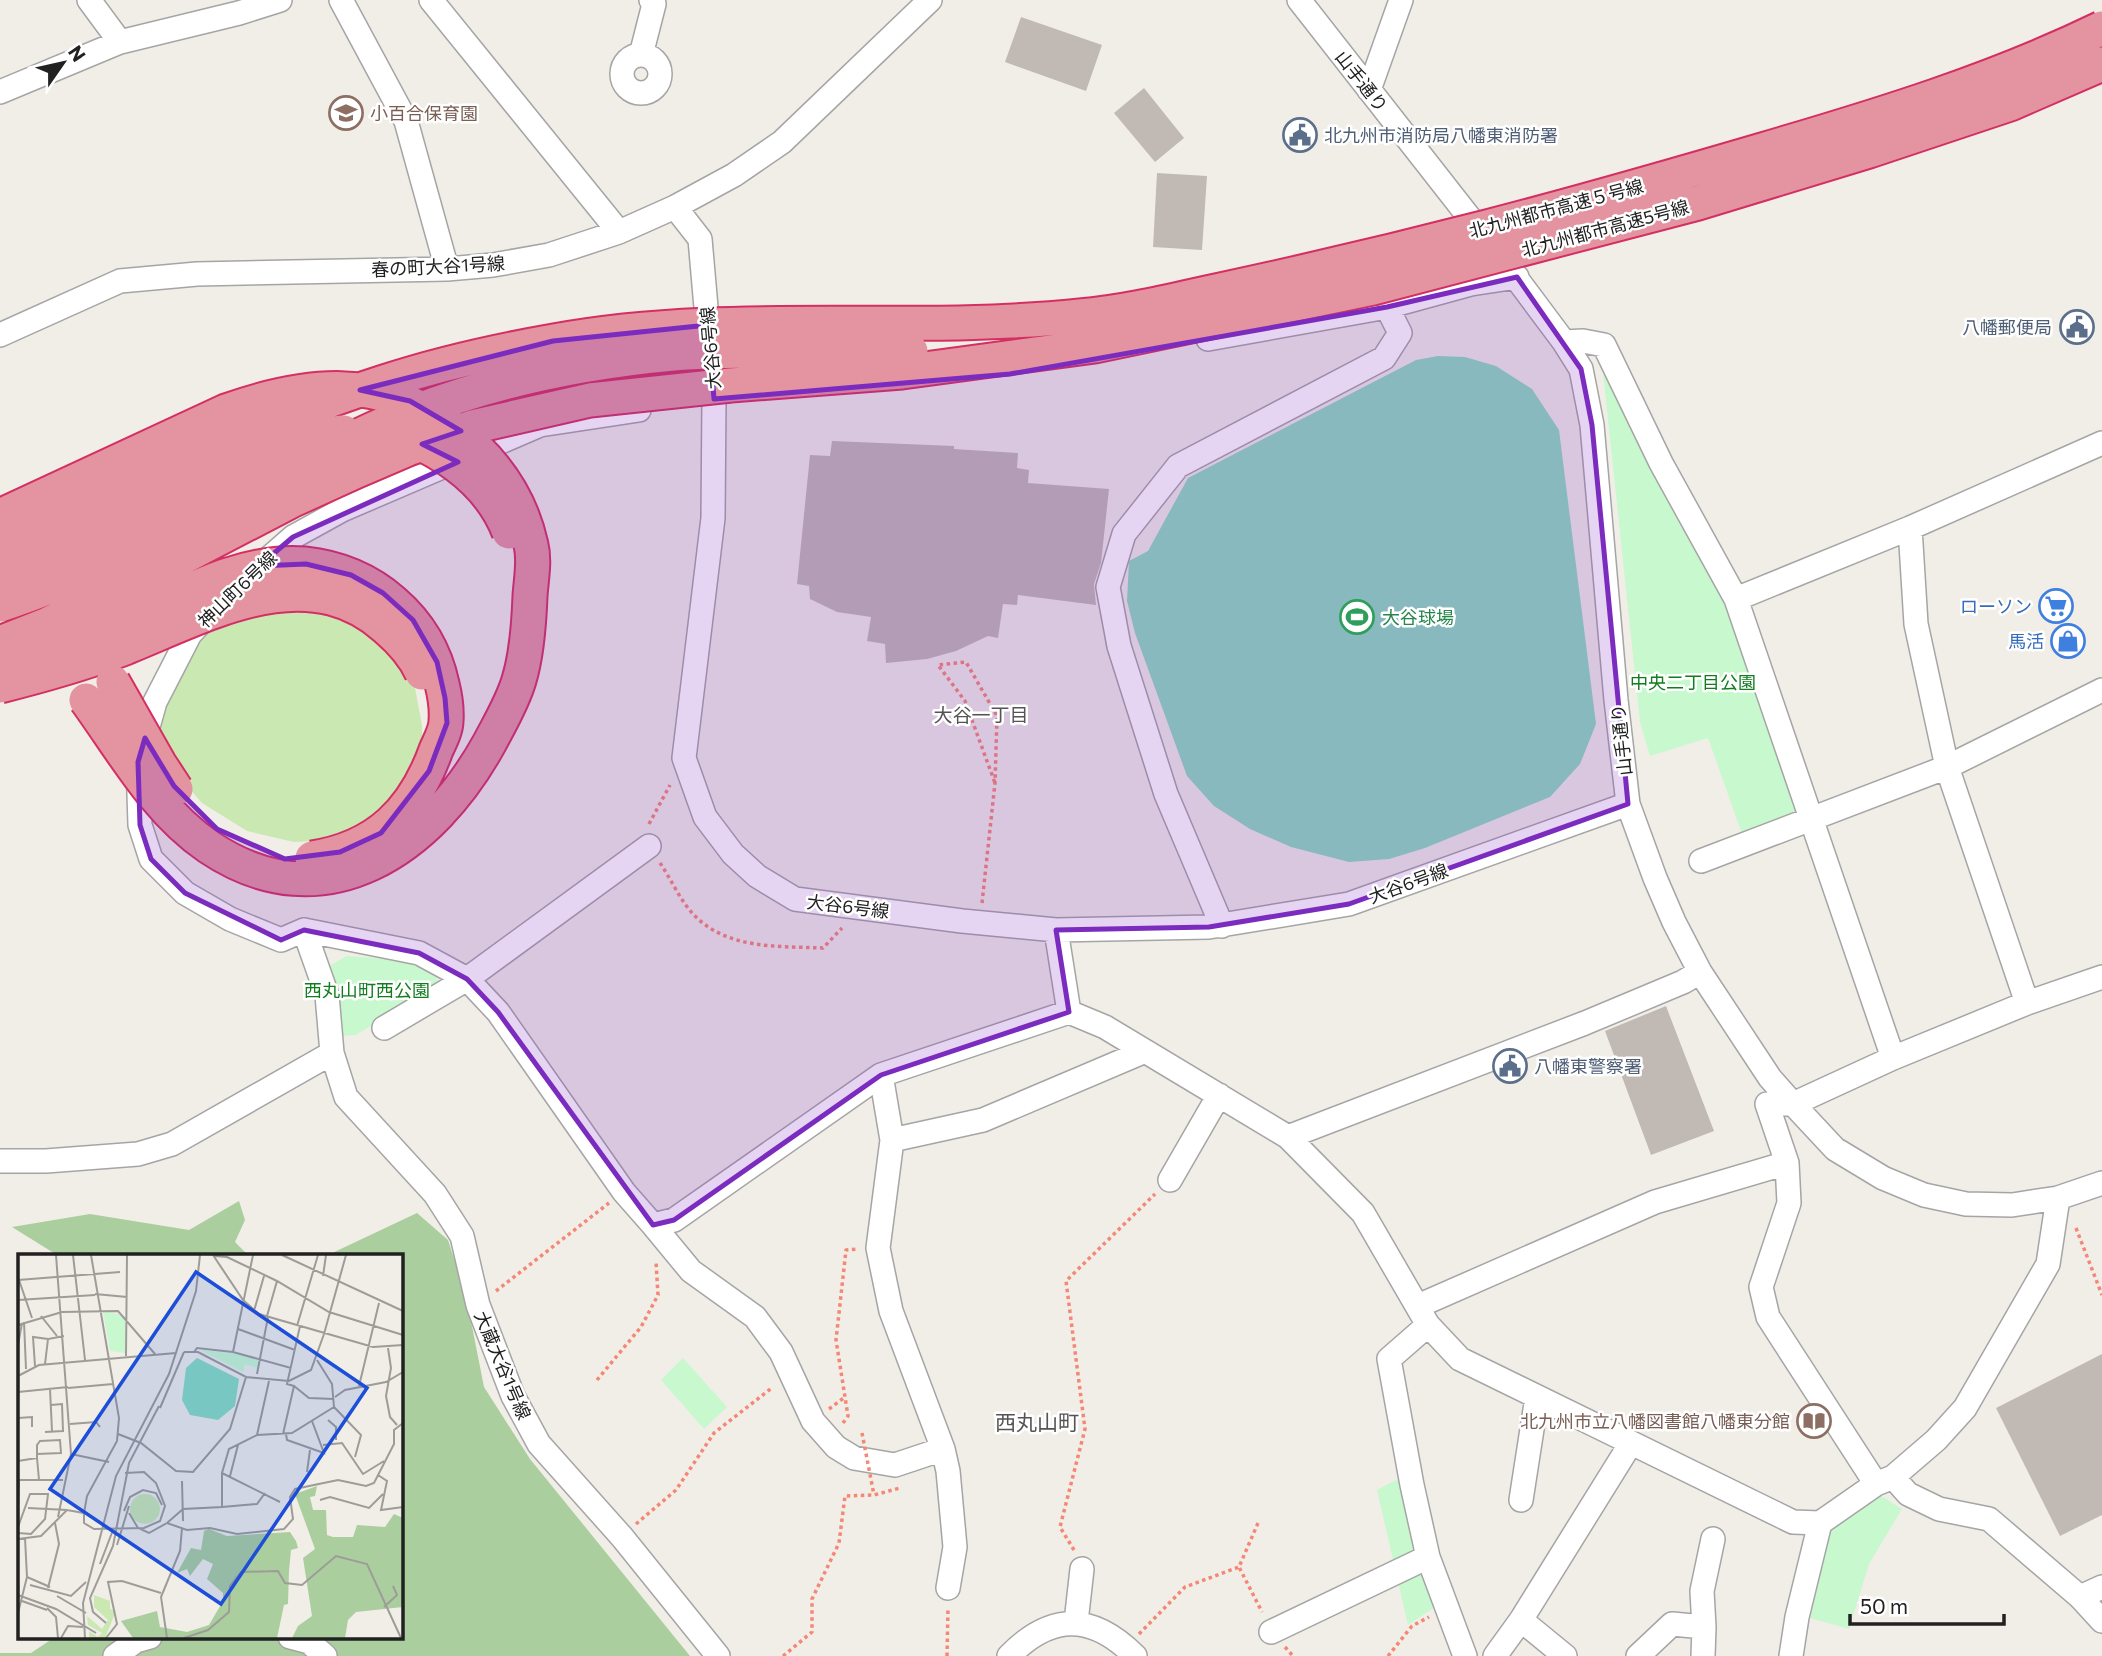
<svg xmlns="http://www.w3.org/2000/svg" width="2102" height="1656" font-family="Commissioner,'Noto Sans JP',sans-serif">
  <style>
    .grass { fill: #cae8b1 }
    .forest { fill: #abce9e }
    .park { fill: #c8f8ce }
    .pitch { fill: #8adcbf }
    .building { fill: #c1bab4 }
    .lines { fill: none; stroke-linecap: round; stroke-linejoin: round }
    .minor-casing { stroke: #a5a5a5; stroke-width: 26 }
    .path { stroke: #f48775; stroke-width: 3.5; stroke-dasharray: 3.5 3.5; stroke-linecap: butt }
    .minor { stroke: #fff; stroke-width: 23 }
    .highway-bridge-casing { stroke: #d42f62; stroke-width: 37; stroke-linecap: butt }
    .path-bridge { stroke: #f48775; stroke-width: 3.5; stroke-dasharray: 3.5 3.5; stroke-linecap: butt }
    .highway-bridge { stroke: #e494a0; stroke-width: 33 }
    .marked { fill: #7b2cbf; fill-opacity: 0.2; stroke: #7b2cbf; stroke-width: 5; stroke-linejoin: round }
    .labels { text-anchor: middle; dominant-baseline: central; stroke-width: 5; stroke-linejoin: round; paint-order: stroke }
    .street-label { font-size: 18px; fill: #212121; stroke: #fff }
    .education-label { font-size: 18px; fill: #785e54; stroke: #fff; text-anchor: start }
    .service-label { font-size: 18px; fill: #4e5e75; stroke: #fff; text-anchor: start }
    .shop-label { font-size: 18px; fill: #366cbe; stroke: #fff; text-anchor: end }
    .leisure-label { font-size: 18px; fill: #27864d; stroke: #fff; text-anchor: start }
    .park-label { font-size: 18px; fill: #117d1e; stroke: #fff }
    .neighbourhood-label { font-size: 19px; fill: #545454; stroke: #fff }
    .quarter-label { font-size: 21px; fill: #545454; stroke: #fff }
    .inset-road { fill: none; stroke: #9e9c98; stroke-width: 2 }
    .view { fill: #1d4ed8; fill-opacity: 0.15; stroke: #1d4ed8; stroke-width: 3.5 }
    .inset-edge { fill: none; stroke: #212121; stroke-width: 3.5 }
  </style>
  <rect width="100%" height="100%" fill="#f1eee8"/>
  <!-- grass -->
  <path class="grass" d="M255,609L326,610L391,645L414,683L422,725V745L400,793L375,820L339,840L294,842L247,831L202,803L176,773L156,724L203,627Z"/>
  <!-- forest -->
  <path class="forest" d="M239,1201L245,1220L235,1242L248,1255H57L12,1227L90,1214L189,1230Z
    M417,1213L448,1240L466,1296L484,1387L530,1459L690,1656H0V1653H31L55,1637H401V1255H328Z"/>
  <!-- park -->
  <path class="park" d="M1603,372L1726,602L1800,814L1742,834L1708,738L1650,756L1640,722Z
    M346,956L391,959L434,970L439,984L356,1035L342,1036L328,967Z
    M683,1358L727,1407L704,1429L661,1380Z
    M1402,1477L1438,1605L1408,1625L1377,1490Z
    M1875,1492L1902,1509L1869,1564L1849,1629L1810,1618L1830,1533Z"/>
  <!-- pitch -->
  <path class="pitch" d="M1438,356L1465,357L1496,366L1532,389L1559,430L1596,724L1580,764L1550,797L1425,848L1389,859L1349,862L1291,847L1250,829L1214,806L1187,776L1135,633L1127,601L1129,561L1148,551L1188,478L1416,360Z"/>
  <!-- building -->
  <path class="building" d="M1021,17L1102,45L1086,91L1005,62Z
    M1144,88L1184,138L1155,162L1114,113Z
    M1157,173L1207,176L1202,250L1153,247Z
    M832,441L954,446V449L1018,453L1017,468L1029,470L1028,483L1109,489L1101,563L1094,584L1096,605L1018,595L1017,605L1003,604L998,638L988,636L956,651L927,659L886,663L885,644L867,641L871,617L837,612L810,599L809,586L797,584L810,455L830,456Z
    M1666,1006L1714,1131L1651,1155L1605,1031Z
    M2102,1354V1515L2060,1536L1996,1408Z"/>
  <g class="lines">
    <!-- minor casing -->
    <g class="minor-casing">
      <path id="minor" d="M89,0L120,42
        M341,0L406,121L447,269
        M431,0L619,232
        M1299,0L1487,240
        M622 74a19 19 0 1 1 38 0a19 19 0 1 1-38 0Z
        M641,55L654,4L651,0
        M1369,90L1401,0
        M0,92L120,42L239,13L280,0
        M675,207L700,239L714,399L713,518L684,758L705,817L733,854L757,876L795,899L962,921L1056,930L1209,927L1349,904L1628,804
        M1508,267L1564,342L1581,369L1592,425L1616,700L1628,804L1655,878L1674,922L1700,972L1770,1078L1793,1104L1835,1149L1883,1178L1924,1195L1966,1204L2012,1205L2058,1198L2102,1183
        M0,335L120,281L197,274L447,269L493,265L549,255L619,232L675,207L734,175L782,142L930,0
        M1208,339L1387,307L1471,284L1517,277
        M1564,342L1583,341L1604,345L1661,463L1736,599L1893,1058
        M1910,528L1916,624L1947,767L2027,1003
        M259,567L293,537L342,510L540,425L639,410
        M1736,599L1910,528L2102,443
        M206,617L190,634L155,702L138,762L140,825L151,859L185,893L230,919L281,940L304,930L327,995L332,1053L346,1097L435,1194L462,1236L478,1305L513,1396L539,1444L622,1537L718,1656
        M1701,861L1947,767L2102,690
        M1222,926L1166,794L1119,646L1108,587L1124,534L1178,466L1384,358L1400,333L1387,307
        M304,930L419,953L467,979L498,1012L624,1192L653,1225L674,1220L881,1075L1069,1012L1105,1027L1288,1137L1363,1213L1428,1325L1460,1359L1793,1522L1820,1523L1876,1484L1893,1477L1936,1440L1965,1408L2048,1264L2058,1198
        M1056,930L1069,1012
        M384,1028L467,979L649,846
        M881,1075L892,1140L878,1248L891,1311L943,1449L948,1471L955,1547L948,1588
        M1288,1137L1585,1023L1683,982L1700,972
        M892,1140L983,1120L1143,1052
        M0,1161H46L138,1154L172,1144L332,1053
        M1787,1163L1789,1203L1761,1287L1768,1317L1876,1484
        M1170,1180L1219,1095
        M653,1225L691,1271L755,1317L781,1352L813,1421L836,1447L854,1458L895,1465L943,1449
        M1418,1306L1655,1202L1787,1163L1767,1104H1793L1893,1058L2027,1003L2102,977
        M1428,1325L1389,1359L1412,1485L1428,1557L1465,1656
        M1893,1477L1908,1494L1939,1509L1989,1519L2080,1597L2102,1621
        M1521,1500L1537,1397
        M2080,1597L2102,1587
        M1521,1620L1565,1656
        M1076,1622L1082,1569
        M1271,1632L1428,1557
        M290,1637L309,1642L325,1656
        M115,1656L136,1641L150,1637
        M1009,1656C1051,1613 1092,1613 1135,1656
        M1495,1656L1521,1620L1631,1443
        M1638,1656L1672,1624L1704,1627L1702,1591L1713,1539
        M1703,1656L1704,1627
        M1791,1656L1797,1617L1820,1523"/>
    </g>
    <!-- path -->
    <path class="path" d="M649,824L670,785
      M660,863C671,879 680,900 693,914C727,950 778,946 823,948L842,928
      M982,903L995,783L997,716L966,662L938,665L965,701L995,783
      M2076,1228L2102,1295
      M496,1291L609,1203
      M597,1380L641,1327L658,1295L656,1262
      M829,1409L845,1397
      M843,1423L848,1416L836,1340L846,1250L858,1249
      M1258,1523L1239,1567L1262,1612
      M636,1524L676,1490L714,1433L773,1387
      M1074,1550L1060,1527L1085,1429L1066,1281L1155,1194
      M1139,1634L1185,1587L1239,1567
      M1285,1647L1293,1656
      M783,1656L812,1632V1599L839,1543L845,1496L874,1495L900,1488
      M947,1656L948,1608
      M1388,1656L1412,1626L1429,1617"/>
    <!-- minor -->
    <use href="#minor" class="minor"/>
    <!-- highway-bridge casing -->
    <g class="highway-bridge-casing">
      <path id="highway-bridge" d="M411,439C453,458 492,488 509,532
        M0,516L226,411C305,383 380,374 451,427C492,457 520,495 531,545C535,561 531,580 530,596C529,623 527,654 519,680C513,701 500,723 490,742C432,848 325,925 209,847C156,811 123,751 86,700
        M0,544C127,488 251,424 384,382C439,364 497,351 554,341C728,309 905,334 1080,316C1127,312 1174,300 1220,290C1309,271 1398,250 1487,227C1579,203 1670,177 1762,150C1878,116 1993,81 2102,28
        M0,578C99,540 191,487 288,443L318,435L344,432
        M0,605C96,573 184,526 273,480C318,457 363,431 411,413C493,381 585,362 673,354C752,348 832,353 911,351
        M0,643L48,624L126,587L291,501L359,470L408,449L472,427L590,400L731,385L902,372L1095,346L1373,288L1698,203L1869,151L2010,104L2102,64
        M9,655C43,650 75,643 106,630C169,603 234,558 305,564C372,571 428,618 442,684C445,696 447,708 446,721C446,730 440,741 436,750C414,811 377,848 312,858
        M113,682L159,763L176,789
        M0,686C40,676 79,665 117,651C202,618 305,555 386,628C400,640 414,655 422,673"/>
    </g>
    <!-- path-bridge -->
    <path class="path-bridge" d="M862,1433L874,1495"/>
    <!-- highway-bridge -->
    <use href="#highway-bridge" class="highway-bridge"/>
  </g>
  <!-- marked area -->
  <path class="marked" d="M1517,277L1581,369L1592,425L1628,804L1349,904L1209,927L1056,930L1069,1012L881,1075L674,1220L653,1225L498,1012L467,979L419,953L304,930L281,940L185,893L151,859L140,825L138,762L145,738L174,786L217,829L285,859L340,852L381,833L429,771L447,723L445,698L437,662L413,620L383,593L351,575L306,564L259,566L293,537L458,462L422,444L461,431L410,401L360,390L553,341L708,325L714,399L1010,374L1387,307Z"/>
  <!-- icons -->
  <defs>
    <g id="school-ring" transform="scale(1.75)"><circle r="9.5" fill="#fff" stroke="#8d6e63" stroke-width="1.5"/><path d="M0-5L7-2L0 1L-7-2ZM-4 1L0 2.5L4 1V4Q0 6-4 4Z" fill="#8d6e63"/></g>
    <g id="civic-ring" transform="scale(1.75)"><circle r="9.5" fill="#fff" stroke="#5c6f8a" stroke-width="1.5"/><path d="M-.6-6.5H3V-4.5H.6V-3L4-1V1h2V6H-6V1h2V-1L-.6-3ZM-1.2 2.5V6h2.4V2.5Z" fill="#5c6f8a"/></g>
    <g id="supermarket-ring" transform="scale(1.75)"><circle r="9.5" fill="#fff" stroke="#3f7fe0" stroke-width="1.5"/><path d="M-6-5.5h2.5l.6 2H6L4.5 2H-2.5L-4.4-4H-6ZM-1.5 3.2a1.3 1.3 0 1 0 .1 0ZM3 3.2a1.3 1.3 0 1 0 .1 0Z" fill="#3f7fe0"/></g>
    <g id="stadium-ring" transform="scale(1.75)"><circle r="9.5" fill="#fff" stroke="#2e9e5b" stroke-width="1.5"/><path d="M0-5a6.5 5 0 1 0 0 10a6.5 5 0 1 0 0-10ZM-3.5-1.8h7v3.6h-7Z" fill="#2e9e5b"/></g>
    <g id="shop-ring" transform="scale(1.75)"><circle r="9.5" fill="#fff" stroke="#3f7fe0" stroke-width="1.5"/><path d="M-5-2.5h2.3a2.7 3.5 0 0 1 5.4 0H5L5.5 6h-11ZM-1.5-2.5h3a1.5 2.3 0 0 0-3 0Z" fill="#3f7fe0"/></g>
    <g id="library-ring" transform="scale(1.75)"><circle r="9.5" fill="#fff" stroke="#8d6e63" stroke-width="1.5"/><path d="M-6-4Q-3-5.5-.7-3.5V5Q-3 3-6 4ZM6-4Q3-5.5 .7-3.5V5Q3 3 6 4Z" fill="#8d6e63"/></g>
  </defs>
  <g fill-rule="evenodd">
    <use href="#school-ring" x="346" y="113"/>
    <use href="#civic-ring" x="1300" y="135"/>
    <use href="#civic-ring" x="2077" y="327"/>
    <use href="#supermarket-ring" x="2056" y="606"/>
    <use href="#stadium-ring" x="1357" y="617"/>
    <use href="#shop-ring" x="2068" y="641"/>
    <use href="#civic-ring" x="1510" y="1066"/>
    <use href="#library-ring" x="1814" y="1421"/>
  </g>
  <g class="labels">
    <!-- street labels -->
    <g class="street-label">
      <text transform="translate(1362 81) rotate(52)">山手通り</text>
      <text transform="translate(1556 208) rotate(-15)">北九州都市高速５号線</text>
      <text transform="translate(1605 228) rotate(-15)">北九州都市高速5号線</text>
      <text transform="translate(438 266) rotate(-3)">春の町大谷1号線</text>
      <text transform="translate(710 348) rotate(-95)">大谷6号線</text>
      <text transform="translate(237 589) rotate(-44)">神山町6号線</text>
      <text transform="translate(1621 740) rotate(-96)">山手通り</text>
      <text transform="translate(1408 883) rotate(-20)">大谷6号線</text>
      <text transform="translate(848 906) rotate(7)">大谷6号線</text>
      <text transform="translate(503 1365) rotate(67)">大蔵大谷1号線</text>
    </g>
    <!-- education labels -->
    <g class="education-label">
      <text x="370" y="113">小百合保育園</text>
      <text x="1790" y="1421" text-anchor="end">北九州市立八幡図書館八幡東分館</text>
    </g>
    <!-- service labels -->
    <g class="service-label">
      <text x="1324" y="135">北九州市消防局八幡東消防署</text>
      <text x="2052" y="327" text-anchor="end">八幡郵便局</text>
      <text x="1534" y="1066">八幡東警察署</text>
    </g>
    <!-- shop labels -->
    <g class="shop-label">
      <text x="2032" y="606">ローソン</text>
      <text x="2044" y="641">馬活</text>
    </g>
    <!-- leisure labels -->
    <g class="leisure-label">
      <text x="1382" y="617">大谷球場</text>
    </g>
    <!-- park labels -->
    <g class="park-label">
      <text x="1693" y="682">中央二丁目公園</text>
      <text x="367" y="990">西丸山町西公園</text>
    </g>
    <!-- neighbourhood labels -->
    <g class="neighbourhood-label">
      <text x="981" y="714">大谷一丁目</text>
    </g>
    <!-- quarter labels -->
    <g class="quarter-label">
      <text x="1037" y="1421">西丸山町</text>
    </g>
  </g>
  <!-- overview -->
  <g transform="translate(18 1254)">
    <rect width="385" height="385" fill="#f1eee8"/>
    <path d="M112 255a15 15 0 1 1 30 0a15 15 0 1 1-30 0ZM76,341L92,347V355L98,357L87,384H71V377L80,383L84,379L70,371L69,362L84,375L90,366L76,353Z" fill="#cae8b1"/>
    <path d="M299,232L297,242L292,243L295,256H308L309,281L315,283H335L339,271L367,273L376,260L385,264V353L338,358L330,366L327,384H274L280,372L294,362L285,304L297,295L277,240ZM191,275L209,282L272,278L278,287L280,294L273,296L271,317L270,350L266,351L259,384H115L103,367L139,357L142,373L169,378L191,371L205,347V339L189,325L195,310L185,305L172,322L169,315L159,319L173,294L183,296L186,277Z" fill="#abce9e"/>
    <path d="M85,57L107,62V99L92,97ZM182,96L214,99L241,106L239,114L227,110L225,118Z" fill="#c8f8ce"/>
    <path d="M179,104L221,125L217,152L200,166L172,161L164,146L168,114Z" fill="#8adcbf"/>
    <path class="inset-road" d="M38,1L53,200L40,263M55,1L67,106M195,1L225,46L241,60L355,93L385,91M264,1L385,57M197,2L209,3L259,27L311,58L385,81M305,22L308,1M0,26L102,18M1,26L14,64M77,40L109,43M0,46L77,41M236,57L246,22M23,62L39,82M249,62L259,27M6,68L8,115M0,71L44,58L100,57L137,100M279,72L300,1M220,75L277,96M306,80L328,1M0,91L4,69M370,94L373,114L368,142L372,163L379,171M166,98H180L228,123L271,127L293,116L306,80M176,98L179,94L215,98L273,114M215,98L235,1M108,102L109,1M299,106L314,130L316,153L343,181L337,203M27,110L30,85L46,82M17,112L15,83L30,85M239,120L250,63M0,122L21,111L158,99M276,132L291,144L316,145M341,132L361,49M50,134L95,130M32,135L34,177M0,138L50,133M317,143L327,136L368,128L385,118M142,154L166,98M0,164L14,163V173M310,166L318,173V186M52,170L78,168L82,173M27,178L45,177L44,150L33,151M100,180L123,189L158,217L175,218L212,175L228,123M265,180L276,132L269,130L282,72M268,180L269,186L306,199L294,167M239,181L251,127M305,191L324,189L345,220L366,207M19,200L43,199L42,186L22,187L19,191V204M53,200L91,208M0,207L19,204L21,226M289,218L292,196M204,219L262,248M360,221L369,227L363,256L385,253M212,222L220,191M0,226H45M164,227L165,267M302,246L312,243L351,254L365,240M0,252L1,226M204,253L239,250L247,239M10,254L49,256M106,257L112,243L125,236L138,239L144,251M66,259V269L76,275L126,274L142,267L147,252L138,229L126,218L107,219M111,259L120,274L131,279L149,269L169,276L192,274L219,280L266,275L275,265L272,243L277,235L320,226L348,232L356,229L376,190V176L385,169M149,269L165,255L204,253V219L211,195L239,181L274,179L316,153M0,273L12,240H30L27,265L13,280L0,279M0,285L23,282L49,256L66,259L69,242L99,187L101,164L73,1M99,291L111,252M82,310L95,276M9,323L32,333M12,331L53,342L68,328M30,334L41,290L37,269M0,341L38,355L78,379M39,342L68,359M4,347L29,356M366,353L379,341L375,332M29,354L38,363L40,384M0,359L9,323L7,284M88,369L75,358L72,344L95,292L111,209L141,152M43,384L50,372L65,373M67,384L65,349L98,222L151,120L178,37L182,1M88,384L99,370L90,328L104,327L143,339M149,384L143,343L162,297L164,274M166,384L190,376L211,358L212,332L223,318L260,317L267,329L284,331L318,302L349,310L383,384"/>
    <path class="view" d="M178,18L349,134L203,350L32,235Z"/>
    <rect width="385" height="385" class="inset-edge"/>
  </g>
  <!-- north arrow -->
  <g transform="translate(63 63) rotate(56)" stroke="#ffffff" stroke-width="5" paint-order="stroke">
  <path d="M0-5L12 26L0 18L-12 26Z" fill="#212121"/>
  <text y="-10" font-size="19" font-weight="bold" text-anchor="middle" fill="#212121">N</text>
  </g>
  <!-- scale -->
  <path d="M1850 1614v10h154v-10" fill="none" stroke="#212121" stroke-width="3.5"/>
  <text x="1860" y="1614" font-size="21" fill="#212121" stroke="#ffffff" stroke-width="5" paint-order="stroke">50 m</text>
</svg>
